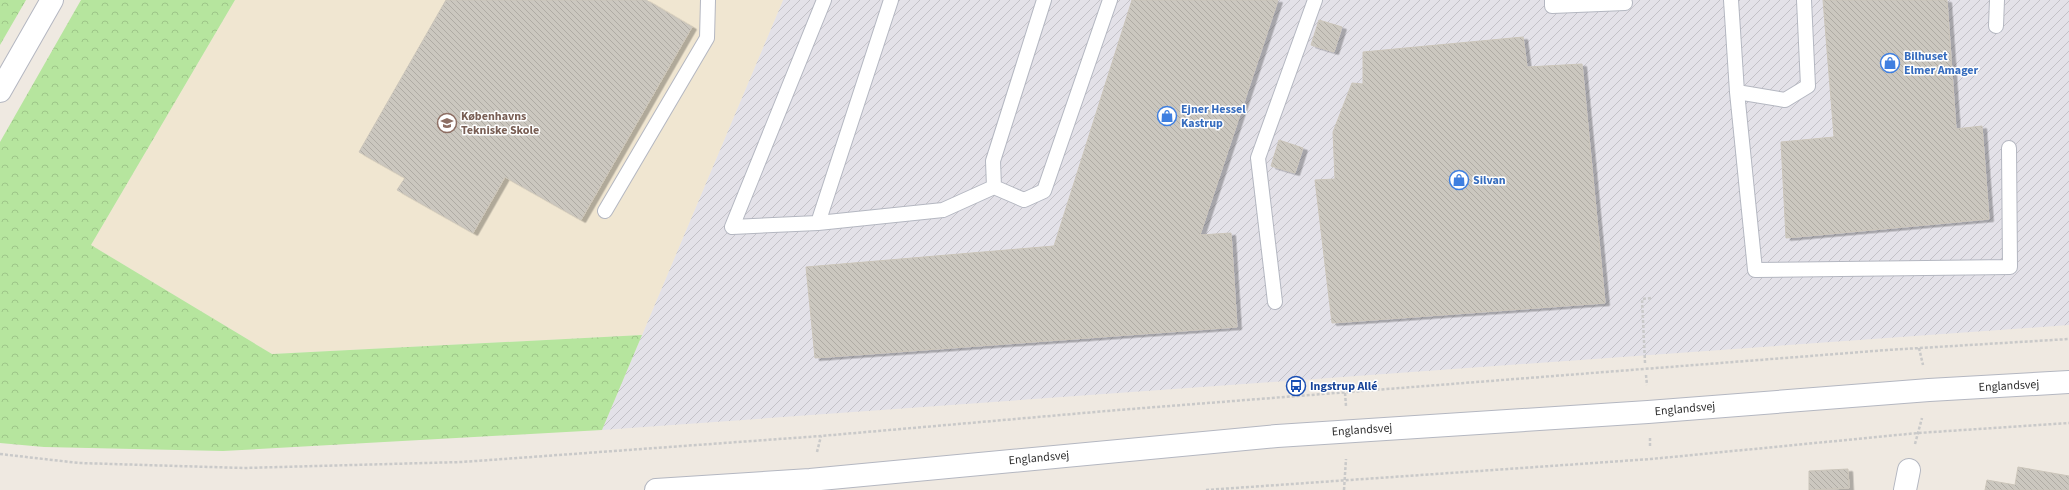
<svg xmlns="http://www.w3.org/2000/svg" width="2069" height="490" font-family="'Source Sans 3',sans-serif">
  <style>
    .industrial { fill: url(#industrial-furrows) }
    .education { fill: #f0e6d1 }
    .forest { fill: url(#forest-crowns) }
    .building { fill: url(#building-back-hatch); stroke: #cbc5ba; filter: url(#shadow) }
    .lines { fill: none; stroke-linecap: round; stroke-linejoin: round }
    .lane-casing { stroke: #b4b7c1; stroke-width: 16 }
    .street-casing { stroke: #b4b7c1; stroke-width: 24 }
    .secondary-casing { stroke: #b4b7c1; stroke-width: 24 }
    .path { stroke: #c9c9c9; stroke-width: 2.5; stroke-dasharray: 3 2; stroke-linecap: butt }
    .lane { stroke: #fff; stroke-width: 14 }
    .street { stroke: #fff; stroke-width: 22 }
    .secondary { stroke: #fff; stroke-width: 22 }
    .labels { text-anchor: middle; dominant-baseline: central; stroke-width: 3; stroke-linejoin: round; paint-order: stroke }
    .shop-label { font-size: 12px; font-weight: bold; fill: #366cbe; stroke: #fff; text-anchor: start }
    .education-label { font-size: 12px; font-weight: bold; fill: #785e54; stroke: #fff; text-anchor: start }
    .transit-label { font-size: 12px; font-weight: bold; fill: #164399; stroke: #fff; text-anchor: start }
    .street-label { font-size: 12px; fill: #2e2e2e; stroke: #fff }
  </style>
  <defs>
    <pattern id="industrial-furrows" width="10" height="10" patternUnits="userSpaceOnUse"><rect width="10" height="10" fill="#e3e1e8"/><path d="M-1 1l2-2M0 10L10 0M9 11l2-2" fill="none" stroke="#c3c1c7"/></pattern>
    <pattern id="forest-crowns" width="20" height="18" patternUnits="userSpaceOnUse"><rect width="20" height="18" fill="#b6e59e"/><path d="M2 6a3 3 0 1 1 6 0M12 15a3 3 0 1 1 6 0" fill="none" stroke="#9dc588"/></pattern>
    <pattern id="building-back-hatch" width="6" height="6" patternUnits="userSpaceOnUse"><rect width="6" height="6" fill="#cbc7bf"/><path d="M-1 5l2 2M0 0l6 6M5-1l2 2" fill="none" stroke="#afaba4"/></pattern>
    <filter id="shadow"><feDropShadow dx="4.5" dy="2.5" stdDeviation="0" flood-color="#0004"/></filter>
  </defs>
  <rect width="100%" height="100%" fill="#efe9e1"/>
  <!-- industrial -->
  <path class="industrial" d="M783,0H2069V325L602,430Z"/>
  <!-- education -->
  <path class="education" d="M235,0H783L642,335L272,354L91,245Z"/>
  <!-- forest -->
  <path class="forest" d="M0,0H26L0,45Z
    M81,0H235L91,245L272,354L642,335L602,430L223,451L44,447L0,443V142Z"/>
  <!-- building -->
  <path class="building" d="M446,0H646L692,27L581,220L505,177L473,233L397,190L405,178L359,152Z
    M1132,0H1278L1200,235L1231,233L1237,327L815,358L806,267L1054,246Z
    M1823,0H1947L1956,129L1982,126L1989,219L1786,238L1781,142L1834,137Z
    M1319,20L1342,27L1334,52L1311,45Z
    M1523,37L1527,67L1582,64L1605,303L1332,323L1315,180L1335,179L1333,132L1352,83L1363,84V52Z
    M1279,140L1303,148L1295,173L1271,166Z
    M2018,467L2069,476V490H1985L1987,480L2015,485Z
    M1848,469L1849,488L1809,490V471Z"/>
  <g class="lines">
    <!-- lane casing -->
    <g class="lane-casing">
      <path id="lane" d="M824,0L732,227L818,223L943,210L994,187
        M1044,0L993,161L994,187L1024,200L1044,191L1110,0
        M1552,0V6L1625,3
        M1731,0L1737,92L1785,100L1808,86L1804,0
        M1996,26L1997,0
        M1737,92L1755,270L2010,267L2009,148
        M605,211L707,38L708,0
        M818,223L891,0
        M1275,302L1258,158L1315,0"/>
    </g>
    <!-- street casing -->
    <g class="street-casing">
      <path id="street" d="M0,91L52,0
        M1905,490L1909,470"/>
    </g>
    <!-- secondary casing -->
    <g class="secondary-casing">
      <path id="secondary" d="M656,490L810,480L1277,436L1648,412L1929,390L2069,382"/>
    </g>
    <!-- path -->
    <path class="path" d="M1919,348L1923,365
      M1645,363L1642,299L1652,298
      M1646,375L1647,385
      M1345,393L1346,406
      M1650,438V446
      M1915,444L1922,418
      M817,452L821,436
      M0,454L79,463L244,468L462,462L821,436L1118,410L1887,350L2069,339
      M1206,490L1651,459L1918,433L2069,423
      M1344,490L1346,459"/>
    <!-- lane -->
    <use href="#lane" class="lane"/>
    <!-- street -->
    <use href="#street" class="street"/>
    <!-- secondary -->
    <use href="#secondary" class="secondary"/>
  </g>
  <!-- icons -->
  <defs>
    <g id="shop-ring" transform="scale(1)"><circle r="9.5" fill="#fff" stroke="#3f7fe0" stroke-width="1.5"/><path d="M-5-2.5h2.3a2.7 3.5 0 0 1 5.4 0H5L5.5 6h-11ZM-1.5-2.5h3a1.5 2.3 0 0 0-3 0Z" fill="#3f7fe0"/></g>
    <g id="university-ring" transform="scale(1)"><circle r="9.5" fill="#fff" stroke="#8d6e63" stroke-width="1.5"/><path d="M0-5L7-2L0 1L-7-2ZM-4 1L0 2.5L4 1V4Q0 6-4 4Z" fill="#8d6e63"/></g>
    <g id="bus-ring" transform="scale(1)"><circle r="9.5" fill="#fff" stroke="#1a4fb4" stroke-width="1.5"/><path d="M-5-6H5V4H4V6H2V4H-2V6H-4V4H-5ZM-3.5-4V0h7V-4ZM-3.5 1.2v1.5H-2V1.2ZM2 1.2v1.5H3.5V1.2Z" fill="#1a4fb4"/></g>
  </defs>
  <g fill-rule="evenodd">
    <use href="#shop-ring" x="1890" y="63"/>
    <use href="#shop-ring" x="1167" y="116"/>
    <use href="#university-ring" x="447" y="123"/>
    <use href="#shop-ring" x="1459" y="180"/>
    <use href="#bus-ring" x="1296" y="386"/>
  </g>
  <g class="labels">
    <!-- shop labels -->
    <g class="shop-label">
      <text x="1904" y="56">Bilhuset<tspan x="1904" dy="14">Elmer Amager</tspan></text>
      <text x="1181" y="109">Ejner Hessel<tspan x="1181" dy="14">Kastrup</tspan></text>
      <text x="1473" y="180">Silvan</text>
    </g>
    <!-- education labels -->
    <g class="education-label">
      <text x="461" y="116">Københavns<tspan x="461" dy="14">Tekniske Skole</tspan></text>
    </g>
    <!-- transit labels -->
    <g class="transit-label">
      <text x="1310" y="386">Ingstrup Allé</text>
    </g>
    <!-- street labels -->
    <g class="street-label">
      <text transform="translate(2009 386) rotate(-3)">Englandsvej</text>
      <text transform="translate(1685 409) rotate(-5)">Englandsvej</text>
      <text transform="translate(1362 430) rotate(-4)">Englandsvej</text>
      <text transform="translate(1039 458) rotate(-5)">Englandsvej</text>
    </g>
  </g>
</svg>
